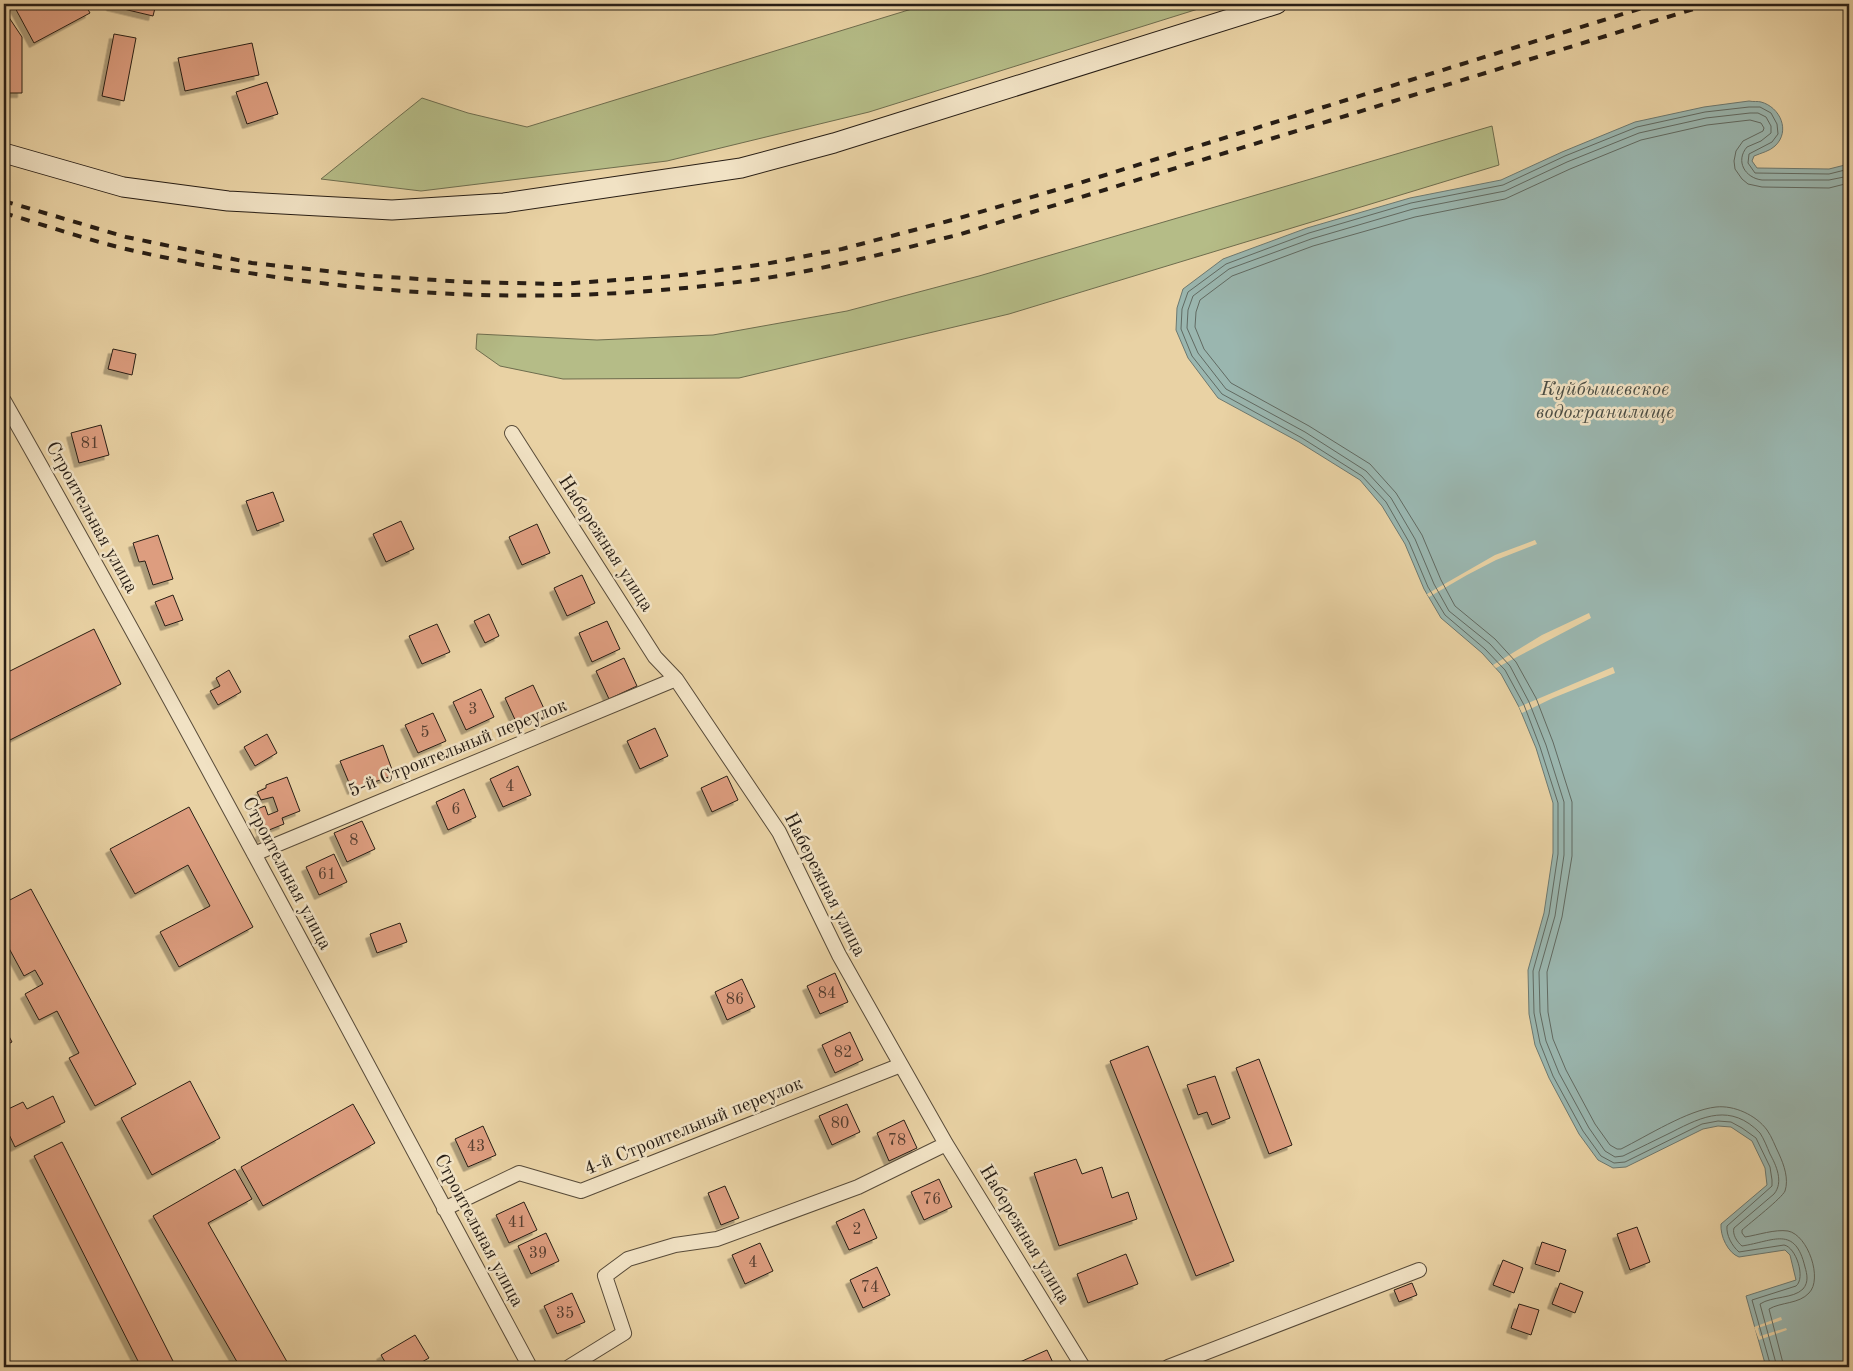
<svg xmlns="http://www.w3.org/2000/svg" width="1853" height="1371" font-family="'Old Standard TT',serif">
  <style>
    .green { fill: #b5bc87; stroke: #6e6d4e }
    .water { fill: #9ab6af; stroke: #6c7971 }
    .pier { fill: #e9d2a4 }
    .lines { fill: none; stroke-linecap: round; stroke-linejoin: round }
    .shore { stroke: #616a62; stroke-width: 1 }
    .building { fill: #dd9d7f; stroke: #281e15; filter: url(#shadow) }
    .street-casing { stroke: #584b39; stroke-width: 16 }
    .secondary-casing { stroke: #281e15; stroke-width: 21 }
    .street { stroke: #f1e2c4; stroke-width: 14 }
    .secondary { stroke: #f1e2c4; stroke-width: 19 }
    .rail { stroke: #281e15; stroke-width: 4; stroke-dasharray: 9 9; stroke-linecap: butt }
    .labels { text-anchor: middle; dominant-baseline: central; stroke-width: 5; stroke-linejoin: round; paint-order: stroke }
    .number-label { font-size: 16px; fill: #553e30 }
    .street-label { font-size: 19px; fill: #281e15; stroke: #f1e2c4 }
    .water-label { font-size: 20px; font-style: italic; fill: #4a4c43; stroke: #f1e2c4 }
  </style>
  <defs>
    <filter id="shadow"><feDropShadow dx="-4.5" dy="4.5" stdDeviation="0" flood-color="#0004"/></filter>
  </defs>
  <rect width="100%" height="100%" fill="#e9d2a4"/>
  <filter id="stains"><feTurbulence type="fractalNoise" baseFrequency=".004" numOctaves="4"/><feColorMatrix values="0 0 0 0 .2 0 0 0 0 .09 0 0 0 0 .02 0 0 0 .5 -.17"/></filter>
  <radialGradient id="worn" r=".72"><stop offset=".6" stop-color="#630" stop-opacity="0"/><stop offset="1" stop-color="#630" stop-opacity=".3"/></radialGradient>
  <!-- green -->
  <path class="green" d="M928,4H1214L869,112L667,161L421,191L321,179L422,98L468,113L527,127Z
    M1492,126L1499,165L1009,314L739,378L563,379L500,366L476,349L477,334L597,340L713,335L847,311L979,276Z"/>
  <!-- water -->
  <path class="water" d="M1749,101C1753,102 1758,101 1761,102C1780,107 1791,131 1775,146C1770,151 1761,153 1754,156L1752,161L1757,168L1829,169L1849,164V1367H1766L1746,1296L1796,1280L1790,1255L1785,1250L1739,1257C1728,1253 1720,1236 1721,1224L1767,1185L1765,1168L1752,1141L1731,1127L1718,1126L1703,1129L1626,1167L1613,1168L1598,1160L1579,1134L1549,1078L1535,1045L1529,1014L1528,970L1544,913L1553,853V803L1536,748L1519,707L1501,674L1482,653L1441,618L1424,589L1405,544L1382,506L1360,480L1299,442L1218,398L1188,358L1176,330L1177,308L1183,289L1223,259L1307,228L1410,198L1501,180L1562,152L1635,122L1704,107Z"/>
  <!-- pier -->
  <path class="pier" d="M1535,540L1537,544L1496,560L1467,575L1429,597L1427,594L1495,555Z
    M1589,613L1591,618L1496,668L1493,665L1542,635Z
    M1613,667L1615,673L1553,698L1522,713L1519,707Z
    M1781,1317L1782,1320L1758,1328L1760,1336L1786,1328L1787,1330L1759,1340L1754,1327Z"/>
  <g class="lines">
    <!-- shore -->
    <path class="shore" d="M1771,1367L1752,1300L1796,1286C1806,1278 1796,1247 1784,1245L1739,1252C1732,1246 1726,1235 1727,1226L1772,1186V1180L1770,1167L1756,1138L1742,1128L1731,1122L1718,1121L1702,1124L1625,1162L1614,1163L1601,1156L1583,1131L1553,1076L1540,1043L1534,1013L1533,971L1549,914L1558,854V803L1540,747L1524,705L1505,670L1485,649L1445,615L1428,587L1409,542L1386,502L1362,476L1302,438L1222,394L1192,356L1181,329L1182,309L1188,292L1226,264L1309,233L1411,203L1503,185L1565,156L1637,127L1705,112L1749,107H1760L1771,113L1777,124L1778,134L1772,142L1749,154L1748,163L1755,173L1829,174L1849,169
      M1777,1367L1760,1304C1772,1296 1793,1299 1803,1289C1809,1282 1807,1274 1805,1267C1795,1225 1774,1241 1742,1246C1737,1242 1732,1234 1734,1228L1774,1194C1784,1182 1776,1165 1770,1154C1767,1147 1764,1139 1760,1133C1731,1103 1703,1116 1672,1132C1656,1140 1639,1148 1623,1156L1615,1157L1605,1151L1589,1128L1559,1073L1546,1041L1540,1012L1539,972L1555,916L1564,855V802L1546,745L1529,702L1510,666L1490,644L1449,611L1434,584L1415,539L1391,498L1366,471L1305,432L1226,389L1198,353L1187,328L1188,310L1193,296L1229,269L1311,239L1413,209L1505,191L1567,162L1639,133L1706,118L1750,113H1758L1766,117L1771,126V133L1761,141L1747,147C1735,161 1745,178 1762,180H1829L1849,176
      M1784,1367L1769,1309C1781,1302 1799,1304 1809,1293C1823,1279 1808,1235 1788,1231C1775,1229 1758,1235 1745,1237L1742,1233V1230C1750,1223 1782,1198 1785,1191C1789,1179 1784,1165 1779,1154C1775,1146 1772,1137 1767,1130C1756,1115 1734,1105 1716,1107C1688,1110 1647,1136 1621,1149H1617L1610,1145L1595,1124L1566,1070L1553,1039L1548,1012L1547,972L1562,917L1572,856V802L1553,742L1536,698L1516,662L1495,639L1455,606L1441,580L1422,535L1396,493L1370,464L1309,426L1231,383L1204,349L1195,327L1196,312L1200,300L1232,276L1313,246L1415,217L1505,199L1570,169L1641,140L1707,125L1750,120L1761,123L1764,128L1763,131L1743,141L1736,151L1734,161L1735,169L1742,179L1748,184L1762,187L1829,188L1849,183"/>
  </g>
  <!-- building -->
  <path class="building" d="M13,4H85L90,13L34,43Z
    M111,4H156L153,16L111,6Z
    M4,10L22,37V93H4Z
    M114,34L136,38L124,101L102,96Z
    M252,43L259,75L185,91L178,58Z
    M267,82L278,114L247,124L236,92Z
    M113,349L136,354L132,375L108,369Z
    M101,425L109,455L79,463L71,433Z
    M273,492L284,521L257,531L246,501Z
    M401,521L414,549L386,562L373,534Z
    M537,524L550,553L522,565L509,537Z
    M158,535L173,579L153,585L145,561L139,562L133,543Z
    M582,575L595,603L567,616L554,588Z
    M173,595L183,620L165,626L155,602Z
    M489,614L499,636L485,643L474,621Z
    M607,621L620,649L592,662L579,633Z
    M437,624L450,652L422,664L409,636Z
    M94,629L121,684L4,743V674Z
    M624,658L637,686L609,699L596,671Z
    M229,670L241,692L218,705L210,691L220,686L216,678Z
    M533,685L546,713L518,726L505,698Z
    M481,689L494,717L466,730L453,702Z
    M433,713L446,741L418,753L405,725Z
    M655,728L668,756L640,769L627,741Z
    M267,734L277,753L255,766L244,747Z
    M383,745L394,775L352,790L340,761Z
    M518,766L531,795L503,807L490,779Z
    M727,776L738,800L712,812L701,788Z
    M287,777L300,811L282,818L284,824L269,830L271,835L261,838L260,833L262,832L254,810L265,806L268,815L278,811L273,797L261,800L257,792L266,788V785Z
    M464,789L476,817L448,830L436,802Z
    M189,807L253,927L179,967L160,932L210,906L188,865L135,894L110,849Z
    M362,821L375,849L347,862L334,833Z
    M334,854L347,882L319,895L306,867Z
    M31,889L136,1084L95,1106L69,1058L79,1053L57,1011L39,1020L25,994L43,984L35,970L24,976L4,939V903Z
    M400,923L407,942L377,953L370,934Z
    M835,973L848,1002L820,1014L807,986Z
    M742,979L755,1007L727,1020L715,992Z
    M4,1027L12,1042L4,1046Z
    M850,1032L863,1060L835,1073L822,1045Z
    M1148,1046L1234,1261L1196,1276L1110,1061Z
    M1259,1059L1292,1145L1269,1154L1236,1068Z
    M1215,1076L1230,1118L1212,1125L1207,1112L1198,1115L1187,1085Z
    M190,1081L220,1138L152,1175L121,1118Z
    M53,1096L65,1122L15,1147L4,1124V1111L23,1102L27,1109Z
    M353,1104L375,1143L263,1206L241,1167Z
    M847,1104L860,1132L832,1145L819,1116Z
    M904,1120L917,1148L889,1161L877,1133Z
    M483,1126L496,1155L468,1167L455,1139Z
    M62,1142L176,1367H141L34,1156Z
    M1076,1159L1082,1174L1102,1167L1112,1198L1128,1192L1137,1219L1059,1246L1034,1173Z
    M235,1169L252,1199L208,1223L290,1367H240L153,1216Z
    M939,1179L952,1207L924,1220L911,1192Z
    M725,1186L739,1218L721,1225L708,1193Z
    M524,1202L537,1230L509,1243L496,1215Z
    M864,1209L877,1238L849,1250L836,1222Z
    M1637,1227L1650,1262L1630,1270L1617,1234Z
    M546,1233L559,1261L531,1274L518,1246Z
    M1542,1242L1566,1250L1559,1272L1535,1264Z
    M760,1243L773,1271L745,1284L732,1255Z
    M1126,1254L1138,1284L1088,1303L1077,1274Z
    M1503,1260L1523,1268L1514,1293L1493,1285Z
    M877,1267L890,1295L863,1308L850,1280Z
    M1412,1283L1417,1295L1399,1302L1394,1290Z
    M1560,1283L1583,1292L1575,1313L1552,1304Z
    M572,1293L585,1322L557,1334L544,1306Z
    M1519,1304L1539,1310L1531,1335L1511,1328Z
    M415,1335L429,1358L413,1367H388L381,1355Z
    M1047,1350L1055,1367H1022L1020,1362Z
    M1670,1362L1673,1367H1657Z"/>
  <g class="lines">
    <!-- street casing -->
    <g class="street-casing">
      <path id="street" d="M4,401C185,720 356,1044 530,1367
        M512,433L655,657L676,679L779,832L839,955L892,1049L946,1144L1083,1367
        M254,854L676,679
        M444,1209L519,1173L581,1191L901,1065
        M569,1367L624,1333L605,1276L628,1259L675,1245L717,1239L858,1187L946,1144
        M1168,1367L1419,1270"/>
    </g>
    <!-- secondary casing -->
    <g class="secondary-casing">
      <path id="secondary" d="M4,153L123,187L228,201L392,210L504,203L741,168L834,143L1277,4"/>
    </g>
    <!-- street -->
    <use href="#street" class="street"/>
    <!-- secondary -->
    <use href="#secondary" class="secondary"/>
    <!-- rail -->
    <path class="rail" d="M4,201L126,237L252,263L373,276L466,282L559,284L674,276L765,264L842,249L956,219L1073,185L1655,4
      M4,213C44,225 85,239 126,249C336,297 552,310 766,278C832,268 897,250 961,234L1710,4"/>
  </g>
  <g class="labels">
    <!-- number labels -->
    <g class="number-label">
      <text x="90" y="444">81</text>
      <text x="473" y="710">3</text>
      <text x="425" y="733">5</text>
      <text x="510" y="787">4</text>
      <text x="456" y="810">6</text>
      <text x="354" y="841">8</text>
      <text x="327" y="875">61</text>
      <text x="827" y="994">84</text>
      <text x="735" y="1000">86</text>
      <text x="843" y="1053">82</text>
      <text x="840" y="1124">80</text>
      <text x="897" y="1141">78</text>
      <text x="476" y="1147">43</text>
      <text x="932" y="1200">76</text>
      <text x="517" y="1223">41</text>
      <text x="857" y="1230">2</text>
      <text x="538" y="1254">39</text>
      <text x="753" y="1263">4</text>
      <text x="870" y="1288">74</text>
      <text x="565" y="1314">35</text>
    </g>
    <!-- street labels -->
    <g class="street-label">
      <text transform="translate(91 518) rotate(61)">Строительная улица</text>
      <text transform="translate(605 544) rotate(57)">Набережная улица</text>
      <text transform="translate(458 749) rotate(-22)">5-й Строительный переулок</text>
      <text transform="translate(286 874) rotate(62)">Строительная улица</text>
      <text transform="translate(824 885) rotate(63)">Набережная улица</text>
      <text transform="translate(694 1127) rotate(-22)">4-й Строительный переулок</text>
      <text transform="translate(478 1231) rotate(62)">Строительная улица</text>
      <text transform="translate(1024 1235) rotate(59)">Набережная улица</text>
    </g>
    <!-- water labels -->
    <g class="water-label">
      <text x="1605" y="390">Куйбышевское<tspan x="1605" dy="23">водохранилище</tspan></text>
    </g>
  </g>
  <!-- margin -->
  <rect width="1853" height="1371" fill="none" stroke="#e9d2a4" stroke-width="20"/>
  <rect x="5" y="5" width="1843" height="1361" fill="none" stroke="#281e15" stroke-width="2.5"/>
  <rect x="10" y="10" width="1833" height="1351" fill="none" stroke="#281e15"/>
  <rect width="100%" height="100%" filter="url(#stains)"/>
  <rect width="100%" height="100%" fill="url(#worn)"/>
</svg>
